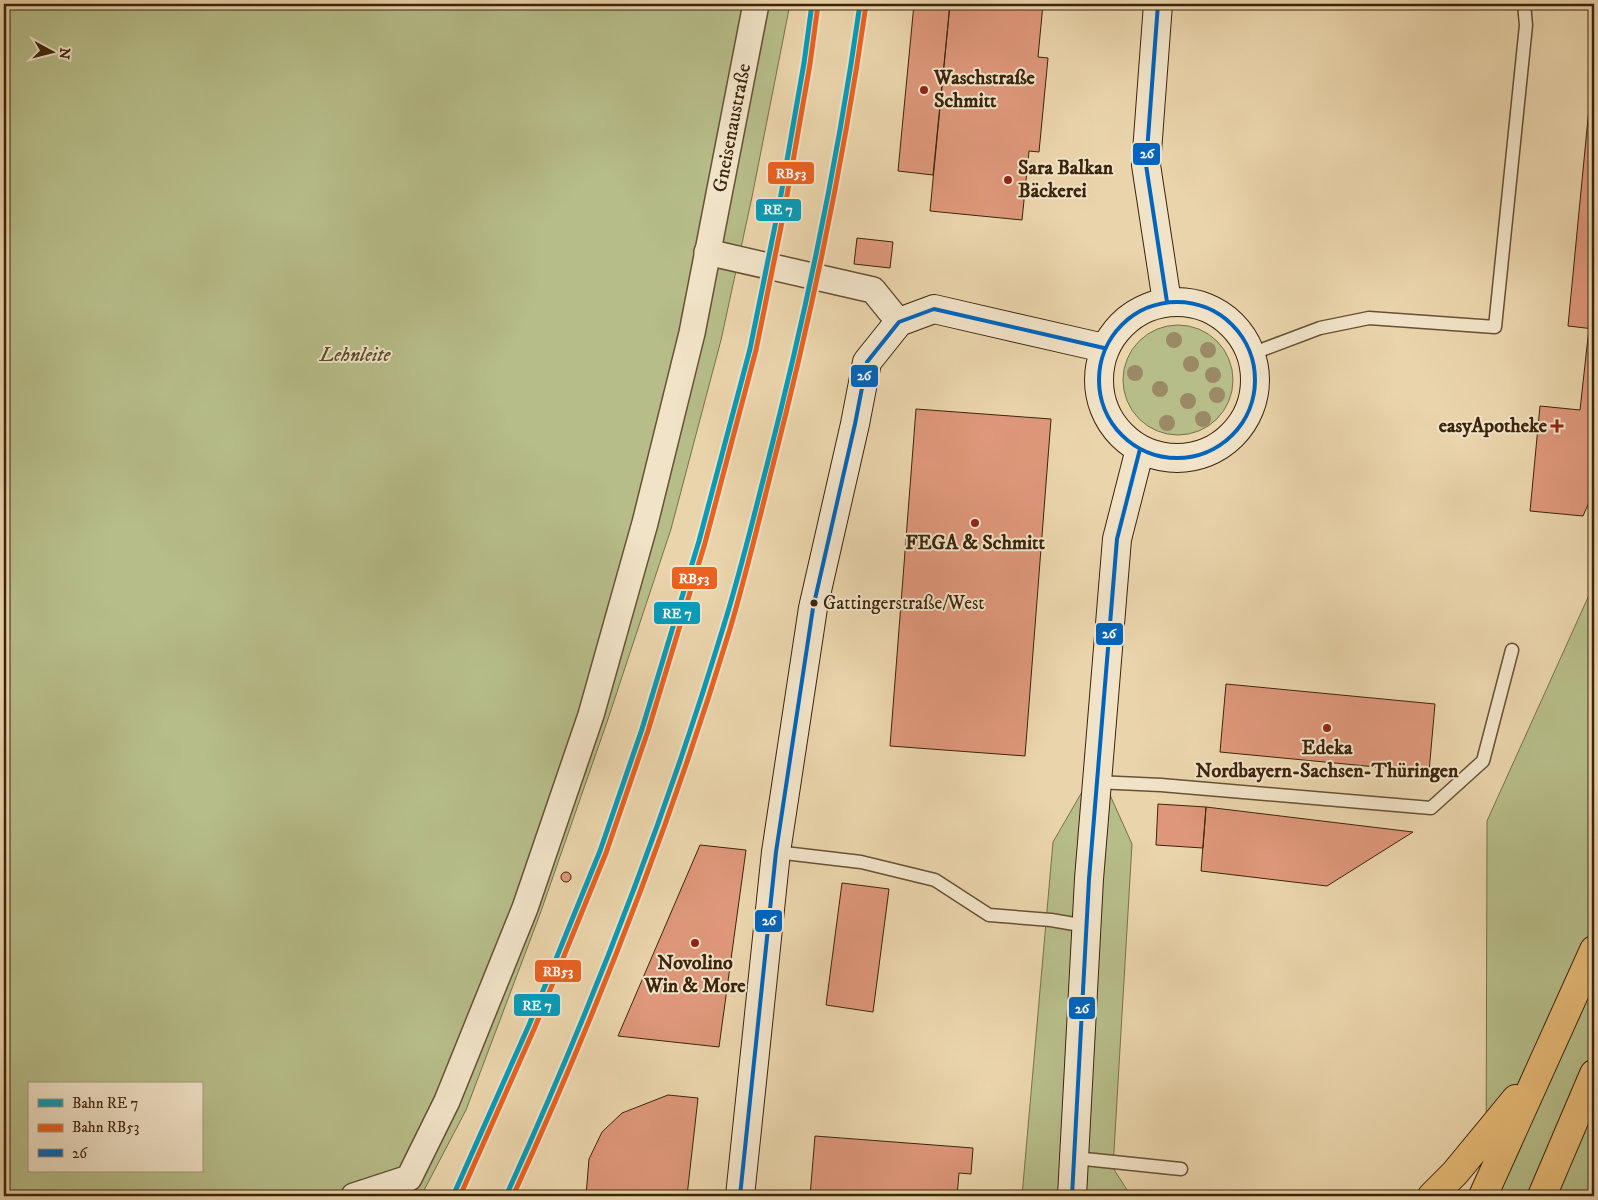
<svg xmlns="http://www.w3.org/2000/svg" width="1598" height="1200" font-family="'IM FELL DW Pica',serif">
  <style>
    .green { fill: #b6bd89; stroke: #79704a; fill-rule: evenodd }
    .building { fill: #de977a; stroke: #3c240b }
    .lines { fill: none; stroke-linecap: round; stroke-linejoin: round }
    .lane-casing { stroke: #685033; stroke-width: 15 }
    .street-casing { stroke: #685033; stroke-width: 28 }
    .secondary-casing { stroke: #3c240b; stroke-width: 30 }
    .highway-casing { stroke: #3c240b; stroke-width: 30 }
    .lane { stroke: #f1e3c8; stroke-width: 12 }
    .street { stroke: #f1e3c8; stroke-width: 25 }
    .secondary { stroke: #f1e3c8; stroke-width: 28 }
    .highway { stroke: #e5ba76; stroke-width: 28 }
    .bus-1-casing { stroke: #f1e3c8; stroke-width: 8 }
    .bus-1 { stroke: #0065bd; stroke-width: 4 }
    .rail-1-casing { stroke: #f1e3c8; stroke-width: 9 }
    .rail-2-casing { stroke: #f1e3c8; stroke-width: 9 }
    .rail-1 { stroke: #069cba; stroke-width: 5 }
    .rail-2 { stroke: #e96221; stroke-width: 5 }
    .tree { fill: #9b8864 }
    .poi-dot { fill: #8f2418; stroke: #f1e3c8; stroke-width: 2 }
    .bus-dot { fill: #3c240b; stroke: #f1e3c8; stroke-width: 2 }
    .labels { text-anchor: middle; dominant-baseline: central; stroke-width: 4; stroke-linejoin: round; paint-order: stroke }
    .bus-label { font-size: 19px; fill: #3c240b; stroke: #f1e3c8; text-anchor: start }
    .poi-label { font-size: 20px; font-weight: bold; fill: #3c240b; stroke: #f1e3c8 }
    .street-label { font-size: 20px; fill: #3c240b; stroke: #f1e3c8 }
    .park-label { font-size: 20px; font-style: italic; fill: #5a4a2a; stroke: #f1e3c8 }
    .line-badge { stroke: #f1e3c8; stroke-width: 2 }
    .badge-label { font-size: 14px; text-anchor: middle; font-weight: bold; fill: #fff }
  </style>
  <rect width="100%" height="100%" fill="#ead4ab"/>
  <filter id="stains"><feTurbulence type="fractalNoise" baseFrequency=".004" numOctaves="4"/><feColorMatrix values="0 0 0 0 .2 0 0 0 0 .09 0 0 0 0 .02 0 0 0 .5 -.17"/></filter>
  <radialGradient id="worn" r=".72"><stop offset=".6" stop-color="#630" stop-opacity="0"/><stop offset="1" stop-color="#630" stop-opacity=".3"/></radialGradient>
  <!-- green -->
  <path class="green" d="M4,4H790L752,197L721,340L671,529L608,719L540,914L466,1110L421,1196H4ZM29,1084H201V1171H29Z
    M1123 380a55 55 0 1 1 110 0a55 55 0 1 1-110 0Z
    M1594,584V1196H1475L1486,1193L1487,821Z
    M1097,766L1132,844L1113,1168L1131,1196H1022L1053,842Z"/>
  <!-- building -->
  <path class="building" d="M914,4H950L933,175L898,171Z
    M950,4H1043L1038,57L1048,58L1039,152L1029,151L1022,220L930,211Z
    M1592,77L1594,78V329L1568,326Z
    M857,238L893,242L890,268L854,264Z
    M1589,328L1594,329V491L1583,516L1530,511L1540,406L1580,410Z
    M916,409L1051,419L1025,756L890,746Z
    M1226,684L1435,704L1429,772L1220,752Z
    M1158,804L1206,807L1203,848L1156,845Z
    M1206,807L1413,832L1327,886L1201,871Z
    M700,845L746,850L719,1047L618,1036Z
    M561 877a5 5 0 1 1 10 0a5 5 0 1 1-10 0Z
    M842,883L889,889L873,1012L826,1005Z
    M668,1095L698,1098L687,1196H586L589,1159L602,1132L622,1113Z
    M815,1136L973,1148L971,1174L959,1173L957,1196H810Z"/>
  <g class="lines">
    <!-- lane casing -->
    <g class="lane-casing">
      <path id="lane" d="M1251,354L1320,328L1369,318L1495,327L1526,25L1524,4
        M1096,782L1161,785L1431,808L1483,761L1512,650
        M776,852L861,862L935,880L989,915L1051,920L1086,926
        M1075,1158L1181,1169"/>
    </g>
    <!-- street casing -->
    <g class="street-casing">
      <g id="street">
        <path d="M707,252L873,290L899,322"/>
        <path id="s1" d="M354,1196L409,1178L447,1101L525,908L591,715L645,523L692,333L756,4"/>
      </g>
    </g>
    <!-- secondary casing -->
    <g class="secondary-casing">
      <path id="secondary" d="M1158,4L1146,165L1167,302
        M1099 380a78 78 0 1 1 156 0a78 78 0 1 1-156 0Z
        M740,1196L776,852L813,608L855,424L867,362L899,322L934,309L1104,348
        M1072,1196L1089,879L1117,539L1140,449"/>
    </g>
    <!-- highway casing -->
    <g class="highway-casing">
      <path id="highway" d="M1432,1196L1455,1173L1516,1099
        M1483,1196L1594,950
        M1542,1196L1594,1074"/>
    </g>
    <!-- lane -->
    <use href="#lane" class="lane"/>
    <!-- street -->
    <use href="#street" class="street"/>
    <!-- secondary -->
    <use href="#secondary" class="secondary"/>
    <!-- highway -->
    <use href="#highway" class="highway"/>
    <!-- bus-1 casing -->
    <g class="bus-1-casing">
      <path id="bus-1" d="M1158,4L1146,165L1167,302
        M1099 380a78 78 0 1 1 156 0a78 78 0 1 1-156 0Z
        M740,1196L776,852L813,608L855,424L867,362L899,322L934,309L1104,348
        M1072,1196L1089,879L1117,539L1140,449"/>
    </g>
    <!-- bus-1 -->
    <use href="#bus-1" class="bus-1"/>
    <!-- rail-1 casing -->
    <g class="rail-1-casing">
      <path id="rail-1" d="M453,1196L529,1025L600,851L642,729L699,541L750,349L779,206L804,63L812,4
        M506,1196C590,1011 664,822 723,628C740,574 753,519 767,465C806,313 838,160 860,4"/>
    </g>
    <!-- rail-2 casing -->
    <g class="rail-2-casing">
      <path id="rail-2" d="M460,1196L535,1027L606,853L648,731L705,543L756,350L785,207L810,64L818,5
        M513,1196C597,1012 671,823 730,629C746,575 759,520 773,465C812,313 844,160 866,5"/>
    </g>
    <!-- rail-1 -->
    <use href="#rail-1" class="rail-1"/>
    <!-- rail-2 -->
    <use href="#rail-2" class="rail-2"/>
  </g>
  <!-- trees -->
  <g class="tree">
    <circle cx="1174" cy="340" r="8"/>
    <circle cx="1208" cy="350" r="8"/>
    <circle cx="1191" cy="364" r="8"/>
    <circle cx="1135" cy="373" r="8"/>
    <circle cx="1213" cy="375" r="8"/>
    <circle cx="1160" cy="389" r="8"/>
    <circle cx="1217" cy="395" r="8"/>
    <circle cx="1188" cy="401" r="8"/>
    <circle cx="1203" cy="419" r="8"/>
    <circle cx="1167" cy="423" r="8"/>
  </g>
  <!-- markers -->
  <g class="poi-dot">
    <circle cx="924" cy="90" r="5"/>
    <circle cx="1008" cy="180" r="5"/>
    <path d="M1554.5 418.5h5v5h5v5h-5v5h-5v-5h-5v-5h5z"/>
    <circle cx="975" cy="523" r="5"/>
    <circle cx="1327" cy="728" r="5"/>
    <circle cx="695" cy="943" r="5"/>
  </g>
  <circle class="bus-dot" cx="814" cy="603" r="4.5"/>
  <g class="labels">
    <!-- bus labels -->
    <g class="bus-label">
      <text x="823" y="603">Gattingerstraße/West</text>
    </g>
    <!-- poi labels -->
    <g class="poi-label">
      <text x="934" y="78" text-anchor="start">Waschstraße<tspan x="934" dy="23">Schmitt</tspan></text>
      <text x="1018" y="168" text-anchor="start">Sara Balkan<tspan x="1018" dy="23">Bäckerei</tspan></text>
      <text x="1547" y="426" text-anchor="end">easyApotheke</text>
      <text x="975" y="543">FEGA &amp; Schmitt</text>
      <text x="1327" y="748">Edeka<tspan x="1327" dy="23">Nordbayern-Sachsen-Thüringen</tspan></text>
      <text x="695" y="963">Novolino<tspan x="695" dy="23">Win &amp; More</tspan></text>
    </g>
    <!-- street labels -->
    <g class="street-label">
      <text stroke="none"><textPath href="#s1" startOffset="1160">Gneisenaustraße</textPath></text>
    </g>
    <!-- park labels -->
    <g class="park-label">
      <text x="355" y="355">Lehnleite</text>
    </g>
  </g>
  <g class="line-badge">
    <rect x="1132" y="142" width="29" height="24" rx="5" fill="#0065bd"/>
    <rect x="767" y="161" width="48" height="24" rx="5" fill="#e96221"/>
    <rect x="755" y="198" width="47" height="24" rx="5" fill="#069cba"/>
    <rect x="850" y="364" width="29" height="24" rx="5" fill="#0065bd"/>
    <rect x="671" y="566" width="47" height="24" rx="5" fill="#e96221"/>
    <rect x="653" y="601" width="48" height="24" rx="5" fill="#069cba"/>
    <rect x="1095" y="622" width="29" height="24" rx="5" fill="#0065bd"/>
    <rect x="754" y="909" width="29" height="24" rx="5" fill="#0065bd"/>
    <rect x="534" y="959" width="48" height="24" rx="5" fill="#e96221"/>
    <rect x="513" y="993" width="48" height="24" rx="5" fill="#069cba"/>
    <rect x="1068" y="996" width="28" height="24" rx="5" fill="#0065bd"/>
  </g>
  <g class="badge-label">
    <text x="1147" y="158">26</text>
    <text x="791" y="178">RB53</text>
    <text x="778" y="214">RE 7</text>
    <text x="864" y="380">26</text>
    <text x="694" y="583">RB53</text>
    <text x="677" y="618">RE 7</text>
    <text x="1109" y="638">26</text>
    <text x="769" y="925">26</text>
    <text x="558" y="976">RB53</text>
    <text x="537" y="1010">RE 7</text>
    <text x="1082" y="1013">26</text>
  </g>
  <!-- margin -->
  <rect width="1598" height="1200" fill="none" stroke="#ead4ab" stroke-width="20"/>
  <rect x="5" y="5" width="1588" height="1190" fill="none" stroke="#3c240b" stroke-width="2.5"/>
  <rect x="10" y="10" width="1578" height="1180" fill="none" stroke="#3c240b"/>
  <!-- legend -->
  <rect x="28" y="1082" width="175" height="90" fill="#f1e3c8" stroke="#a9977c"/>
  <rect x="38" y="1099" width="25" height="8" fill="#069cba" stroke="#a9977c"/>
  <text x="72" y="1108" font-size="15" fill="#3c240b">Bahn RE 7</text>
  <rect x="38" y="1124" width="25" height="8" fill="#e96221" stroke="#a9977c"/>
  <text x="72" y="1132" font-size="15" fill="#3c240b">Bahn RB53</text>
  <rect x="38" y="1149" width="25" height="8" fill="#0065bd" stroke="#a9977c"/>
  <text x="72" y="1158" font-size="15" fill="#3c240b">26</text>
  <!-- north arrow -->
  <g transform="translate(52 52) rotate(97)" stroke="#f1e3c8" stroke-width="4" paint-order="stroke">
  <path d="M0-4L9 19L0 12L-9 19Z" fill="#3c240b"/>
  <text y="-8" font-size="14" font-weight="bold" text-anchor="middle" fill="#3c240b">N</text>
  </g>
  <rect width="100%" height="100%" filter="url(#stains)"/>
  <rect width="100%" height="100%" fill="url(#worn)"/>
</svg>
